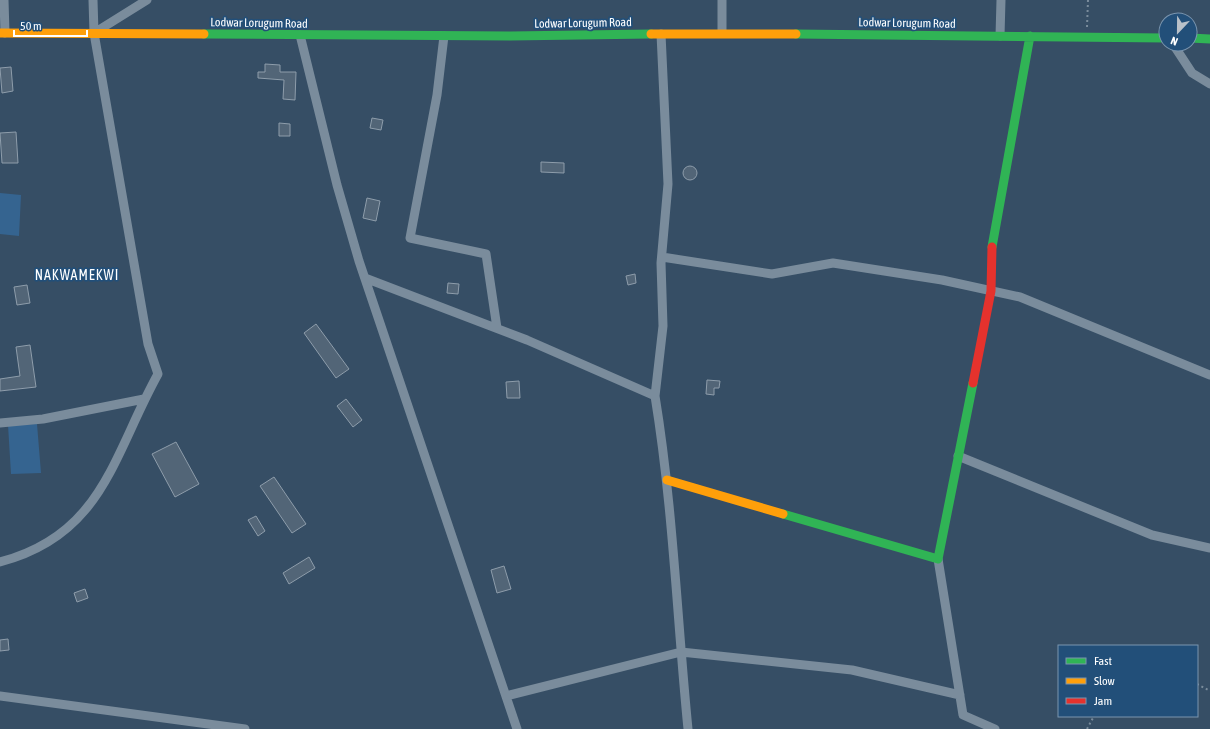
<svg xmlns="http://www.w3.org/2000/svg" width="1210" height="729" font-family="'Asap Condensed',sans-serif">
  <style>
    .green { fill: #356490 }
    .building { fill: #526577; stroke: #8e9dab }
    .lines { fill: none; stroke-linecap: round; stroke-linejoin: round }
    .path { stroke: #7a8c9c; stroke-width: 2; stroke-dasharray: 2 3; stroke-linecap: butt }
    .street { stroke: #7a8c9c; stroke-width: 9 }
    .fast { stroke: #30b455; stroke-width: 9 }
    .slow { stroke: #ff9f0a; stroke-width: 9 }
    .jam { stroke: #e5322d; stroke-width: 9 }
    .labels { text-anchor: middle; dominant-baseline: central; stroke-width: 3.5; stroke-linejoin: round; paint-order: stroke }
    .street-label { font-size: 12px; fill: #fff; stroke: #224f79 }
    .quarter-label { font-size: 14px; letter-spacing: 1px; fill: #fff; stroke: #224f79 }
  </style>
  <rect width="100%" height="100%" fill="#364e65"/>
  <!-- green -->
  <path class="green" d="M0,193L21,195L19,236L0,234Z
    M37,424L41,473L11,474L8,425Z"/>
  <!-- building -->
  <path class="building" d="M265,64L280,65V72H296L295,100L283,99L284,80L258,78V72H265Z
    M11,67L13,91L2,93L0,68Z
    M372,118L383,120L381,130L370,128Z
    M279,123L290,124V136H279Z
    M16,132L18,163H2L0,133Z
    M541,162L564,163V173L541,172Z
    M683 173a7 7 0 1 1 14 0a7 7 0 1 1-14 0Z
    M367,198L380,201L376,221L363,218Z
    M635,274L636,283L628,285L626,276Z
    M448,283L459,284L458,294L447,293Z
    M27,285L30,303L17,305L14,287Z
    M316,324L349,369L336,378L304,333Z
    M30,345L36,387L0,391V379L20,376L16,347Z
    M707,380L720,381L719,388H714V395L706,394Z
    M519,381L520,398H507L506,382Z
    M346,399L362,420L353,427L337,406Z
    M176,442L199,484L175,497L152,454Z
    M274,477L306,524L292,533L260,486Z
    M256,516L265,531L258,536L248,520Z
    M309,557L315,568L289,584L283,573Z
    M504,566L511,589L497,593L491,570Z
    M85,589L88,598L77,602L74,593Z
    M8,639L9,650L0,651V640Z"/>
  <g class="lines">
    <!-- path -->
    <path class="path" d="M1087,27L1088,0
      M1197,684L1210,691
      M1087,729L1094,716"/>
    <!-- street -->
    <path class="street" d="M4,0L5,33
      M94,33L147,0
      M722,33V0
      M300,35L337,185L359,261L517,729
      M444,36L437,95L410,238L486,254L497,328
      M1000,36L1001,0
      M1173,44L1192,73L1210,84
      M662,257L772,274L833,263L942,280L1020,297L1210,375
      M365,278L527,340L655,396C673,506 677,618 688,729
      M655,396L663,326L661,263L668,184L661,34
      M0,423L43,419L144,399
      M958,456L1152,535L1210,548
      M938,559L963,715L995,729
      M0,562C103,535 113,455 158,374L148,344L94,33L93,0
      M0,696L245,729
      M506,696L681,652L852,670L960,695"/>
    <!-- fast -->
    <path class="fast" d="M204,34L510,36L651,34
      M796,34L1166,38
      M1190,38L1210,39
      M992,247L1030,36
      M783,514L938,559L973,383"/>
    <!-- slow -->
    <path class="slow" d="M0,33L204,34
      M651,34H796
      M667,480L783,514"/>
    <!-- jam -->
    <path class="jam" d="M973,383L991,291L992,247"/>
  </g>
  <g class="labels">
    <!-- street labels -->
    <g class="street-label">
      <text transform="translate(259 23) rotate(1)">Lodwar Lorugum Road</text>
      <text transform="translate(583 23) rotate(-1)">Lodwar Lorugum Road</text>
      <text transform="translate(907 23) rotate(1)">Lodwar Lorugum Road</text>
    </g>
    <!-- quarter labels -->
    <g class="quarter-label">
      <text x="77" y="275">NAKWAMEKWI</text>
    </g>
  </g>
  <!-- legend -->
  <rect x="1058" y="645" width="140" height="72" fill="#224f79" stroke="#7a95af"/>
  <rect x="1066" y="658" width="20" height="6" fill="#30b455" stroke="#7a95af"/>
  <text x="1094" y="665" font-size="12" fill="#ffffff">Fast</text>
  <rect x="1066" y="678" width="20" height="6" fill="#ff9f0a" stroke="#7a95af"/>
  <text x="1094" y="685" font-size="12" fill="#ffffff">Slow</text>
  <rect x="1066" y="698" width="20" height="6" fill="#e5322d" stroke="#7a95af"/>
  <text x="1094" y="705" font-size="12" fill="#ffffff">Jam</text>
  <!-- north arrow -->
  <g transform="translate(1178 32) rotate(202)"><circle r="19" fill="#224f79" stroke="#7a95af"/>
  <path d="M0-3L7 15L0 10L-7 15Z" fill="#b9c1c9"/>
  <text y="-6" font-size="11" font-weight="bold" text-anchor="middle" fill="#ffffff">N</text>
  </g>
  <!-- scale -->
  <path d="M14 30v6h73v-6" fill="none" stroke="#ffffff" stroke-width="2"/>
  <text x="20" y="30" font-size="12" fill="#ffffff" stroke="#224f79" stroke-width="3" paint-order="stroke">50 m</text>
</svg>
